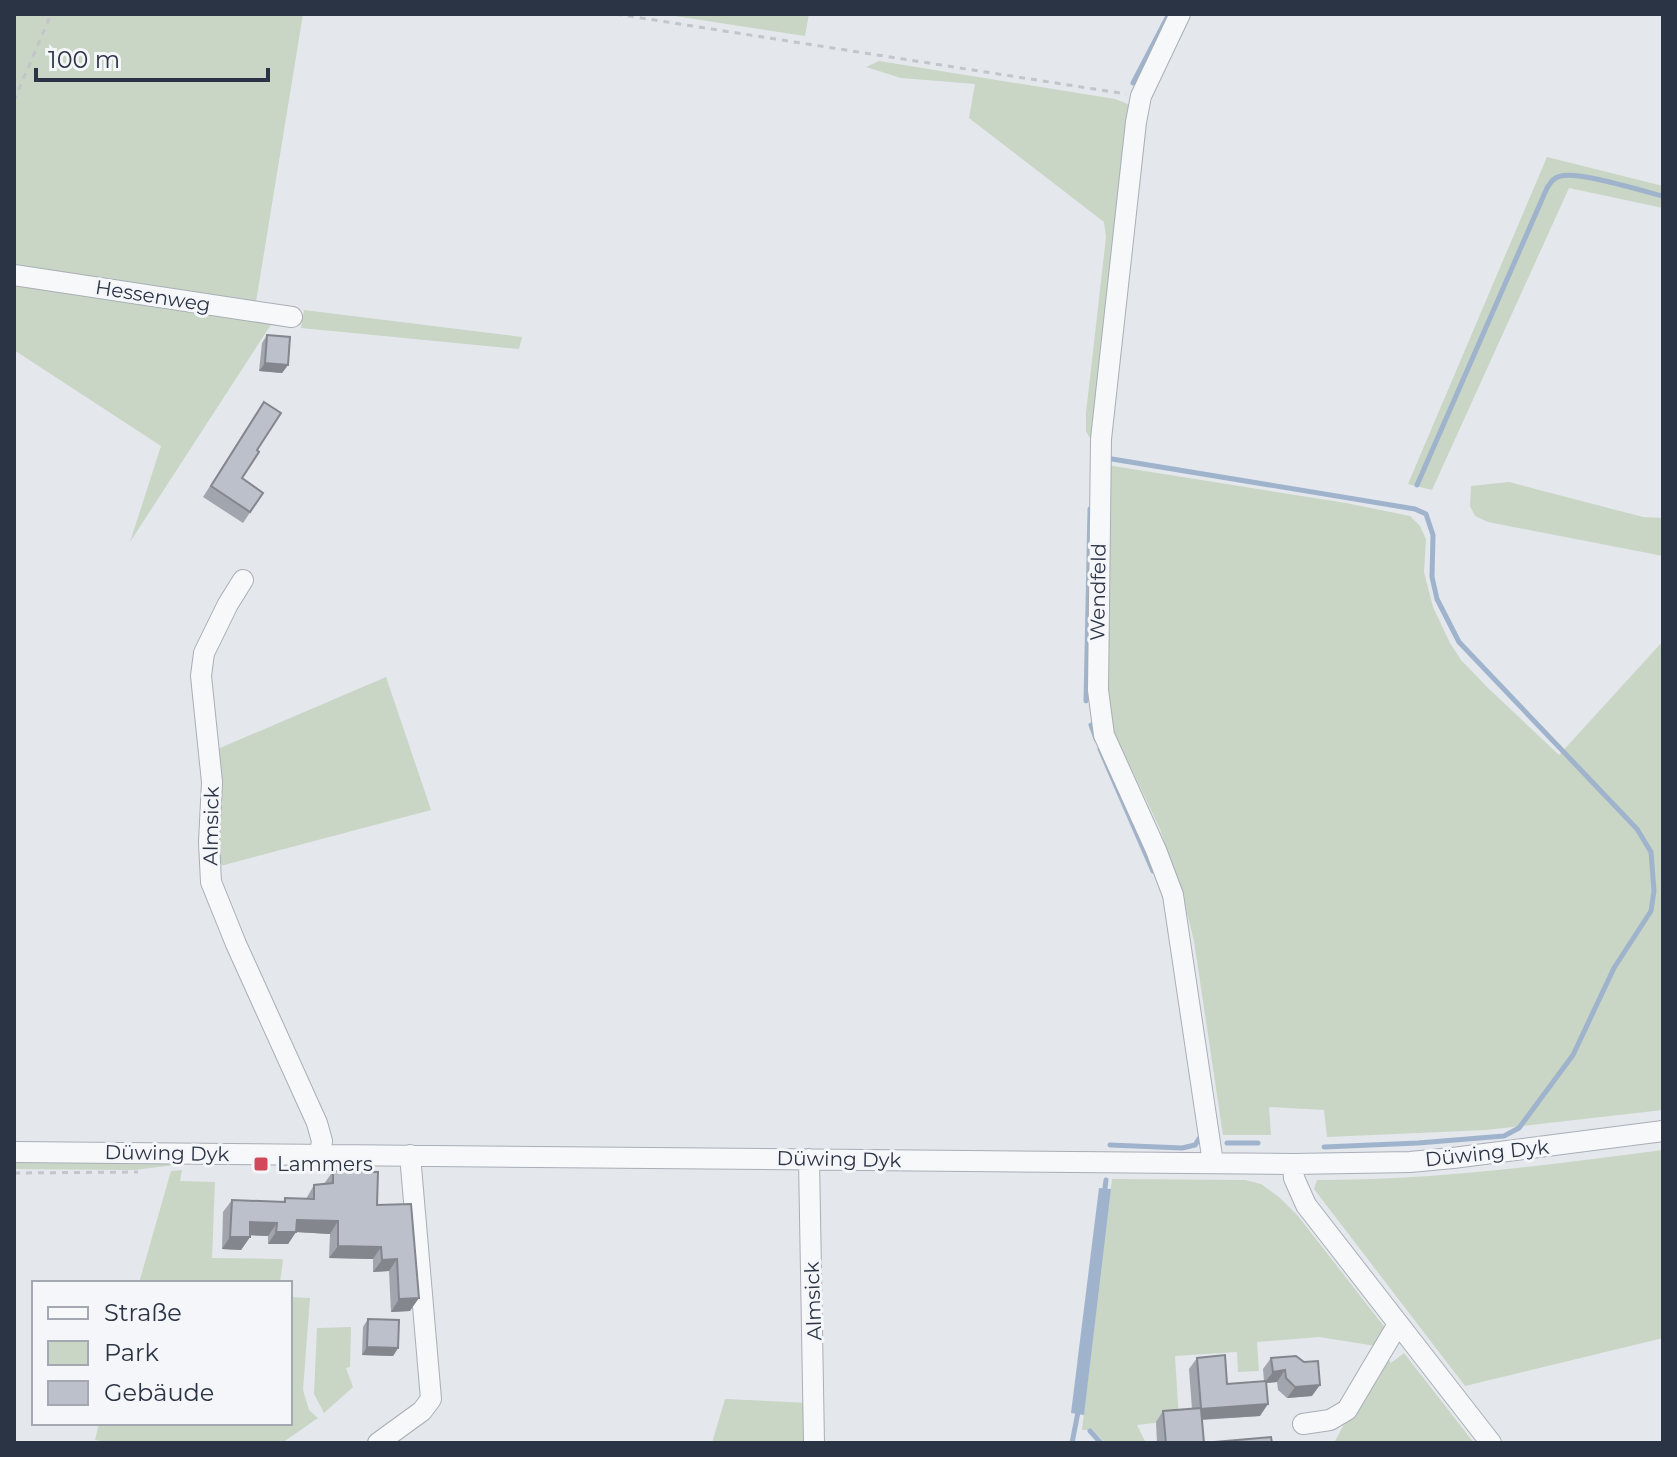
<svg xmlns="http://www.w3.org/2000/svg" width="1677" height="1457" font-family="Montserrat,sans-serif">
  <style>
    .green { fill: #c9d6c5 }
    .water { fill: #9fb4cc }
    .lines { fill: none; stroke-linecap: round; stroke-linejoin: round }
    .stream { stroke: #9fb4cc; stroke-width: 5 }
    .minor-casing { stroke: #a9aeb7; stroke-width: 22 }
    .path { stroke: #c2c5cb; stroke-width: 3; stroke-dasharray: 6 6; stroke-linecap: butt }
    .minor { stroke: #f7f8fa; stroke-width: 20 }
    .wall { fill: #a1a5ae }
    .shaded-wall { fill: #83868d }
    .building { fill: #bbc0ca; stroke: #83868d; stroke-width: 2 }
    .poi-dot { fill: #d1495b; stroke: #f4f6f9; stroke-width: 3 }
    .labels { text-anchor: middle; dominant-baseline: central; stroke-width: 6; stroke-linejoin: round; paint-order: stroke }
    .street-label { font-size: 20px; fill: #2b3445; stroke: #f4f6f9 }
    .poi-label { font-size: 20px; fill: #2b3445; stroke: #f4f6f9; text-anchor: start }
  </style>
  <rect width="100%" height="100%" fill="#e4e7ec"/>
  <!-- green -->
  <path class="green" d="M14,14H303L256,302L14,267Z
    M662,14H809L805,36Z
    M879,61L1115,99L1128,104L1129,117L1091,440L1086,431V413L1106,237L1104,222L969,118L975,84L901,78L866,67Z
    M1547,157L1663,186V208L1569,188L1432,490L1408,484Z
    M14,285L272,323L130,542L161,446L14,350Z
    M304,310L522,337L519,349L301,328Z
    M1107,465L1346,503L1410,516L1420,526L1426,539L1424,572L1433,607L1450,643L1461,660L1488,688L1559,755L1663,641V1110L1486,1130L1327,1137L1324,1110L1269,1107L1271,1135H1223L1194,941L1182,893L1160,829L1112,728L1104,675Z
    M1509,482L1643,517L1663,518V556L1488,522L1475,516L1470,506L1471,486Z
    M386,677L431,810L213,868V751Z
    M1663,1150V1338L1465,1386L1314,1189L1317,1180C1434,1180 1548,1165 1663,1150Z
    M14,1159L172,1160L183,1164L134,1170L14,1169Z
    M182,1170L180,1181L215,1182L212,1258L283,1259L280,1283H139L171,1171Z
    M1112,1179L1245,1180L1261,1184L1279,1197L1298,1216L1386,1329L1376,1346L1319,1337L1257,1342L1259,1371L1238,1372L1237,1352L1175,1356L1179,1420L1137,1425L1146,1443H1105L1093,1430H1082Z
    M290,1297L310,1298L303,1390L309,1410L318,1418L282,1443H114L95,1440L99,1423H290Z
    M351,1327L350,1367L346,1368L353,1387L324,1413L314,1394L317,1328Z
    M1383,1352L1391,1363L1404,1353L1474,1443H1334Z
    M725,1399L809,1403L808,1443H712Z"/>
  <!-- water -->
  <path class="water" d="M1099,1188L1111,1189L1084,1415L1071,1413Z"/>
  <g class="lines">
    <!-- stream -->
    <path class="stream" d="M1133,83L1169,14
      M1112,459L1415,509L1426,514L1433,535L1432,577L1437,599L1459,642L1637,829L1651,852L1654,891L1651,911L1614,968L1573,1055L1519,1128L1504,1136L1418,1143L1324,1147
      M1417,485L1547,188C1551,182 1554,177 1561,176C1579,171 1642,191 1663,196
      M1086,701L1090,509
      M1091,725L1096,739
      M1100,749L1153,871
      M1227,1143H1258
      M1110,1145L1182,1148L1195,1145L1201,1136
      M1104,1195L1106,1180
      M1090,1431L1101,1443
      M1072,1443L1079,1407"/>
    <!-- minor casing -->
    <g class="minor-casing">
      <path id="minor" d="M1180,14L1141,96L1136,122L1101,439L1098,690L1104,735L1156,850L1173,895L1213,1163
        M14,275L292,317
        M243,580L228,604L204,653L201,676L212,782L209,842L211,882L236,944L317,1123L322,1141L320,1155
        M14,1152L1293,1164L1410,1162L1453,1158L1663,1131
        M809,1159L814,1443
        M1293,1164L1294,1178L1306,1205L1491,1443
        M1303,1424L1330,1420L1347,1410L1398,1324
        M378,1443L422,1411L431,1399L410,1155"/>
    </g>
    <!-- path -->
    <path class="path" d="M616,14L1126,94
      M14,101L51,14
      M14,1173L138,1172"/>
    <!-- minor -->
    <use href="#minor" class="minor"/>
  </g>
  <!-- wall -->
  <path class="wall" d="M267,335L288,365L282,373L259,371L262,343Z
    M257,412V450L242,478L263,493L243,523L203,497Z
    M333,1171L377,1205L411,1204L410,1311L391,1312L389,1271L373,1272V1259L329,1258L330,1234L296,1232L288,1244H268V1236L250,1235V1237L241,1250L222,1249L223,1212L232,1200L283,1202L285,1198L306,1199L314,1185L324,1184Z
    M368,1319L398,1348L393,1356L362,1355L363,1327Z
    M1197,1358L1227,1384L1264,1381L1263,1369L1271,1358L1312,1396L1287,1398L1278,1390L1277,1382L1266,1383L1260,1416L1202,1420L1204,1443H1157L1156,1422L1163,1411L1192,1409L1189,1369Z"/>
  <!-- shaded-wall -->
  <path class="shaded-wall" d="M265,363L288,365L282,373L259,371Z
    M297,1220L338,1221L330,1234L296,1232L288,1244H268L276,1232Z
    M250,1222L277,1223L268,1236L242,1235Z
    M230,1237H250L241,1250L222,1249Z
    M338,1246L381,1247L373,1259L329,1258Z
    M397,1259L389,1271L373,1272L382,1260Z
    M419,1298L410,1311L391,1312L399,1299Z
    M367,1347L398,1348L393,1356L362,1355Z
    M1285,1370L1277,1382L1264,1383L1273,1372Z
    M1320,1385L1312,1396L1287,1398L1295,1387Z
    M1268,1404L1260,1416L1193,1420L1201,1409Z"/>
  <!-- building -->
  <path class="building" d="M267,335L290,337L288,365L265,363Z
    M264,402L281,413L257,450L259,452L242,478L263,493L250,512L211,486Z
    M333,1171L378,1172L377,1205L411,1204L419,1298L399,1299L397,1259L382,1260L381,1247L338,1246V1221L297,1220L296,1232H276L277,1223L250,1222V1237H230L232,1200L285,1202V1198L314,1199V1185L333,1183Z
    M368,1319L399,1320L398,1348L367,1347Z
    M1225,1355L1227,1384L1266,1381L1268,1404L1201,1409L1204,1443H1166L1163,1411L1201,1408L1197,1358Z
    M1296,1356L1304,1362L1318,1361L1320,1385L1295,1387L1286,1378L1285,1370L1273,1372L1271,1358Z
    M1271,1437L1272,1443H1215V1442Z"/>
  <!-- markers -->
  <rect class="poi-dot" x="253" y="1156" width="16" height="16" rx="4"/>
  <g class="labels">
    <!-- street labels -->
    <g class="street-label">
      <text transform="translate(153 296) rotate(9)">Hessenweg</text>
      <text transform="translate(1098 592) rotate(-89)">Wendfeld</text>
      <text transform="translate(211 826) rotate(-89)">Almsick</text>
      <text transform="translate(167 1153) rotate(1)">Düwing Dyk</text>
      <text transform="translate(1487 1153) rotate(-6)">Düwing Dyk</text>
      <text transform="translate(839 1159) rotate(1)">Düwing Dyk</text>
      <text transform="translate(813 1301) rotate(-92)">Almsick</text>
    </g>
    <!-- poi labels -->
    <g class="poi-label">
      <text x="277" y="1164">Lammers</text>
    </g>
  </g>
  <!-- border -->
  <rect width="1677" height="1457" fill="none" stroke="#2b3445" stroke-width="32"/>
  <!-- legend -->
  <rect x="32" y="1281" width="260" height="144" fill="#f4f6f9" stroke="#a4a8b1" stroke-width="2"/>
  <rect x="48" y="1307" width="40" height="12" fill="#f7f8fa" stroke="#a4a8b1" stroke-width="2"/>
  <text x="104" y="1321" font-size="24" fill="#2b3445">Straße</text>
  <rect x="48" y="1341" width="40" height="24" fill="#c9d6c5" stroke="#a4a8b1" stroke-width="2"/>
  <text x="104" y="1361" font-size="24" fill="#2b3445">Park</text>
  <rect x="48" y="1381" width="40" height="24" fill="#bbc0ca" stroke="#a4a8b1" stroke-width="2"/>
  <text x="104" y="1401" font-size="24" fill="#2b3445">Gebäude</text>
  <!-- scale -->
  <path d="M36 68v12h232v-12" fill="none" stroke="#2b3445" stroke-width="4"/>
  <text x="48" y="68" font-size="24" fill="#2b3445" stroke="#f4f6f9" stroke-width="6" paint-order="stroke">100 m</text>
</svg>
